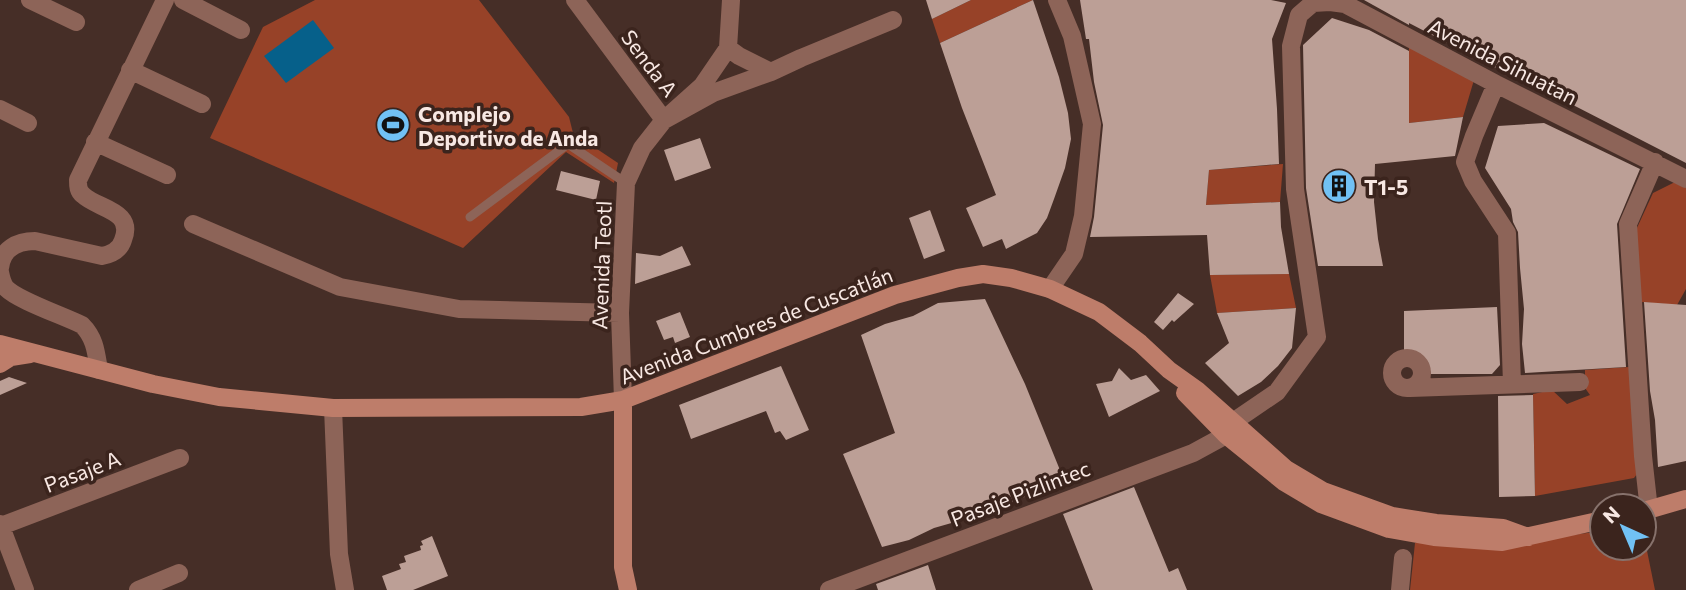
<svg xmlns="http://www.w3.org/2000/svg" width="1686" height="590" font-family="Commissioner,sans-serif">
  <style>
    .green { fill: #974228 }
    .water { fill: #06608a }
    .building { fill: #bc9f96 }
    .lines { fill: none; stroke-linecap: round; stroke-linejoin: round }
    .lane { stroke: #8d6458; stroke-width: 9 }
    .street { stroke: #8d6458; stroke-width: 18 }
    .secondary { stroke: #be7d6a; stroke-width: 18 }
    .labels { text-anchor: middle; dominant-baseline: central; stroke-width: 7; stroke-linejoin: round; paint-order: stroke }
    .street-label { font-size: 21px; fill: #f8e8e3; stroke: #3b241d }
    .poi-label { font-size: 21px; font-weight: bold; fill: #f8e8e3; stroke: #3b241d; text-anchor: start }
  </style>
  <rect width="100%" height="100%" fill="#462e27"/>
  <!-- green -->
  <path class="green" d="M315,0H479L569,117L573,133L618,163L614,183L566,152L463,248L210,138L263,27Z
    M971,0H1033L940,43L932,19Z
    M1409,44L1474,80L1463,117L1409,123Z
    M1283,164L1280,202L1206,205L1209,170Z
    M1675,182L1686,188V289L1677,305L1641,302L1636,230L1653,193Z
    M1289,274L1296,308L1217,313L1210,275Z
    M1629,367L1640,470L1634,478L1535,496L1533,394L1552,390L1567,404L1590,395L1585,388V370Z
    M1602,531V548H1644V536L1655,590H1410L1415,543L1520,542Z"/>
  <!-- water -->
  <path class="water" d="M313,20L334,48L286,83L264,56Z"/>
  <!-- building -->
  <path class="building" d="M926,0H971L932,19Z
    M1033,0L1059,77L1068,113L1071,139L1065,168L1054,199L1047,218L1037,233L1006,249L1002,239L983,247L966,208L996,195L962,108L940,43Z
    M1080,0H1271L1286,3L1272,39L1277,109L1279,164L1209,170L1206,205L1280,202L1281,227L1289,274L1210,275L1207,235L1090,237L1094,217L1103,125L1094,82L1089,39H1086Z
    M1364,0H1686V163L1575,106L1509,75L1409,23V25Z
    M1332,18L1369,30L1409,51V123L1463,117L1455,156L1375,164L1374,202L1378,239L1383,266H1318L1306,188L1303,45Z
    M1544,123L1640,169L1617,224L1626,367L1525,373L1522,344L1524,309L1520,268L1518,232L1513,222L1511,209L1485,168L1498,126Z
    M700,138L711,168L675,181L664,150Z
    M561,171L600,181L596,200L556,190Z
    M930,210L945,251L924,259L909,218Z
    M682,246L691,265L635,284L636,253L660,256Z
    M1178,293L1194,304L1174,322L1172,320L1163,330L1154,322Z
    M985,299L1025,384L1064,480L990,512L934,528L909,540L882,547L843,454L895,433L861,335L885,324L913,316L938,303Z
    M1644,302L1686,305V461L1658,467L1655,420L1650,391Z
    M1497,307L1500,365L1492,374H1431L1428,362L1420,354L1404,350V311Z
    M1296,308L1292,348L1278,366L1261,382L1238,396L1205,363L1229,343L1217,313Z
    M680,312L690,337L675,343L673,337L664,340L656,321Z
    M781,366L809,430L786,440L780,431L775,433L766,411L691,439L679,405Z
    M1119,368L1131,380L1146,375L1160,391L1109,417L1096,384L1112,381Z
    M9,377L27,383L0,395V381Z
    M1533,395L1535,496L1499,497L1498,396Z
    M1134,487L1169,572L1178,568L1187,590H1093L1063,514Z
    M432,536L448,576L413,590H387L382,576L401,569L399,564L406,562L404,556L421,550L420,546L423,545L421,541Z
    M928,565L936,590H878L876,584Z"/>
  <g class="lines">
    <!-- lane -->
    <path class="lane" d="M470,217L568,144L626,183"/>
    <!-- street -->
    <path class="street" d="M30,0L76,22
      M183,0L241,30
      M575,0L664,120L713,93L771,72
      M728,48L739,56L771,72L801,58L893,20
      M130,70L202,104
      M1496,84L1474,136L1465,162L1473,181L1507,233L1512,384
      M0,109L28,123
      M95,142L167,175
      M193,224L340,287L459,309L620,313
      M0,268C2,249 17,241 35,241L102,256C112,254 120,250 123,240C135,210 97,209 83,195C78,191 78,186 78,180L165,0
      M0,272C1,277 2,283 6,288C17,300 64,316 82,325C95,338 96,352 99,370
      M1050,289L1074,254L1083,216L1092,124L1072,36L1057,0
      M1392 373a15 15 0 1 1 30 0a15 15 0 1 1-30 0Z
      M1410,388L1580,382
      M623,400L620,313L626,183L642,148L664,120L702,86L728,48L731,0
      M333,408L339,554L345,590
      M1233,422L1277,392L1317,337L1295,189L1291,46L1299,15L1313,3L1330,2L1345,4L1496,84L1686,179
      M1649,510L1643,456L1628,224L1655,162
      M0,524L25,590
      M1,526L180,458
      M138,590L179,573
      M829,590L1193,453L1226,435
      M1400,590L1403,558"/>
    <!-- secondary -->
    <path class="secondary" d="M0,344L153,384L219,397L333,408L581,407L623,400L895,295L958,278L983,274L1011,278L1050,289L1099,312L1140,343L1169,370L1197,390L1286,469L1323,491L1392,516L1436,523L1503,528L1528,537
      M0,364L11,357L30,354
      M1185,393L1226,435L1284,482L1321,504L1389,529L1434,537L1502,542L1602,520
      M623,400V567L628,590
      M1644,511L1686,499"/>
  </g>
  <!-- icons -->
  <defs>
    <g id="stadium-disc" transform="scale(1.75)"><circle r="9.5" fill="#71c1f4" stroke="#3b241d"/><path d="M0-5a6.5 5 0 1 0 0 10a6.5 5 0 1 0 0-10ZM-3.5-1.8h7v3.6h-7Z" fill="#111"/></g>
    <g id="building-disc" transform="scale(1.75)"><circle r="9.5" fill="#71c1f4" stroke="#3b241d"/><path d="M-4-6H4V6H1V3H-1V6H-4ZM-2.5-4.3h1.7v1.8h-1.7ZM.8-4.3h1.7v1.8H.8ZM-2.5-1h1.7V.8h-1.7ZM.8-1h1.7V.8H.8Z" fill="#111"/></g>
  </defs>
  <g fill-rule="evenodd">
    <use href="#stadium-disc" x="393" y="125"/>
    <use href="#building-disc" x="1339" y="186"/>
  </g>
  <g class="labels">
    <!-- street labels -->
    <g class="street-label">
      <text transform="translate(1503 61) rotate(27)">Avenida Sihuatan</text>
      <text transform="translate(650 63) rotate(53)">Senda A</text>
      <text transform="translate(601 265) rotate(-88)">Avenida Teotl</text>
      <text transform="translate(756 325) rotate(-21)">Avenida Cumbres de Cuscatlán</text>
      <text transform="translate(82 471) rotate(-21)">Pasaje A</text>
      <text transform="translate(1020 493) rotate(-21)">Pasaje Pizlintec</text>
    </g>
    <!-- poi labels -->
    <g class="poi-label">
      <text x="418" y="113">Complejo<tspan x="418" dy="24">Deportivo de Anda</tspan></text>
      <text x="1364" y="186">T1-5</text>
    </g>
  </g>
  <!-- north arrow -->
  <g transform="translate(1623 527) rotate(316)"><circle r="33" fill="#3b241d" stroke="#87726c" stroke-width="2"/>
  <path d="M0-5L12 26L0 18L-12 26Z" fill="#71c1f4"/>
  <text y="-10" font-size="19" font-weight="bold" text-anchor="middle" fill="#f8e8e3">N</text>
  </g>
</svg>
